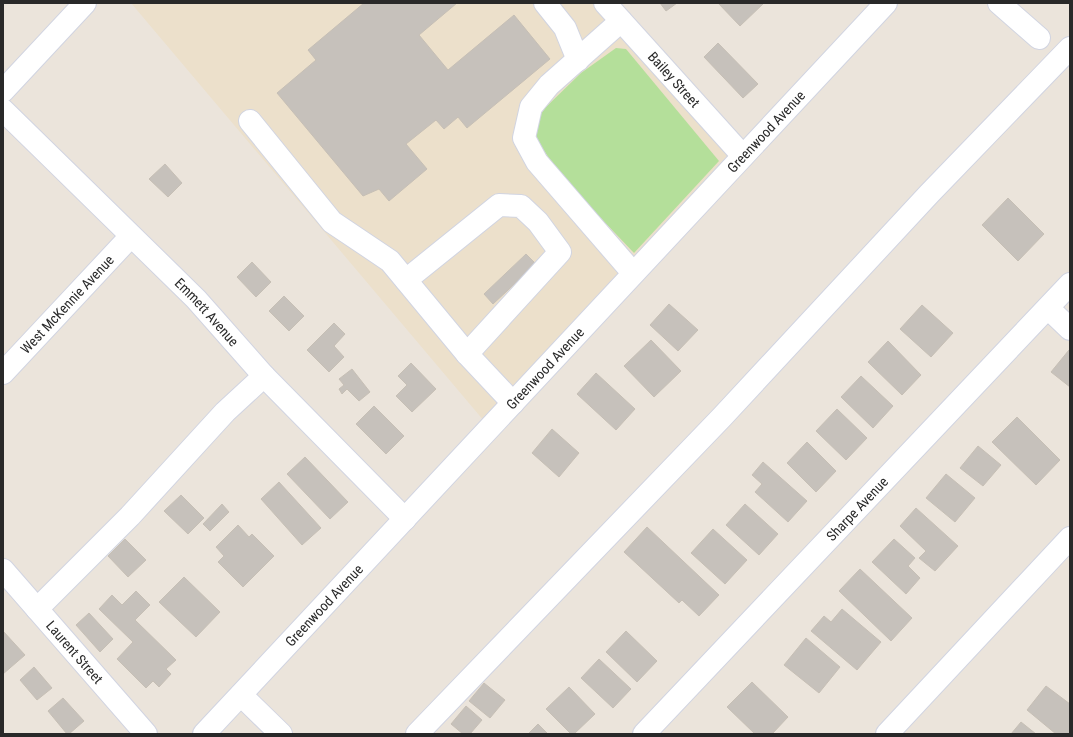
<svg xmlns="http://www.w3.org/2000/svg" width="1073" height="737" font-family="'Roboto Condensed',sans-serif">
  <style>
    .education { fill: #ece0cb }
    .green { fill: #b4df9a }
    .building { fill: #c6c1bb; stroke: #c6bfb5 }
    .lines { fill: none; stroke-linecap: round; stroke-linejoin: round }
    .minor-casing { stroke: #d1d4e1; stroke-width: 24 }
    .minor { stroke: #fff; stroke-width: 22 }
    .labels { text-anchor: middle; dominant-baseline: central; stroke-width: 3; stroke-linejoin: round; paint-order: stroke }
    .street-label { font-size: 14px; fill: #292929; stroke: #fff }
  </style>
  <rect width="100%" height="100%" fill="#ebe4db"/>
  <!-- education -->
  <path class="education" d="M131,3H605L743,156L490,428Z"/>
  <!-- green -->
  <path class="green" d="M616,48L626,49L719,161L634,253L595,212L549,158L538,142L535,129L538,118L546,107L581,73Z"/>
  <!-- building -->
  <path class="building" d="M364,3H457L419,35L448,70L514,15L550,59L467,128L458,117L444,129L436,120L406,144L427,169L389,201L379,189L363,196L277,93L316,60L308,50Z
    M660,3H677L666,11Z
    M718,3H764L740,26Z
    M718,43L758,84L743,98L704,57Z
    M165,164L182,183L168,197L149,179Z
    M1008,198L1044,234L1018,261L982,225Z
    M526,254L536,264L493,304L484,294Z
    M252,262L271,282L256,297L237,277Z
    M284,296L304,316L289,331L269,311Z
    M669,304L698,330L678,351L650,325Z
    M922,305L953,333L931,357L900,329Z
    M334,323L345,334L334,346L344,357L329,372L307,350Z
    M651,340L681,371L654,397L624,366Z
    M888,341L921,375L902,395L868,362Z
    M1069,350L1070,351V387L1051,372Z
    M411,363L436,389L412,412L396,396L407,385L398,376Z
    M352,369L370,392L359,401L347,389L342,394L339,389L344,385L339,379Z
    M596,373L635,409L616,430L577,394Z
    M861,376L893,406L873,428L841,397Z
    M374,406L404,436L386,454L356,424Z
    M837,409L867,438L846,460L816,431Z
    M1017,417L1060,460L1036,485L992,442Z
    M552,429L579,453L559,477L532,453Z
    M807,442L836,471L816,492L787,463Z
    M978,446L1001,465L983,486L960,468Z
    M305,457L348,502L330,519L287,474Z
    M763,462L807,501L788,522L755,492L762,484L752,475Z
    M946,474L975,498L955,522L926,498Z
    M279,482L321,528L302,545L261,499Z
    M181,495L204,518L188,534L164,511Z
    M222,504L229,512L210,531L203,524Z
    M745,504L778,534L759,555L726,525Z
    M916,508L958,546L935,571L919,558L926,551L900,526Z
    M238,525L249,537L252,534L274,556L243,587L218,562L224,556L216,547Z
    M647,527L719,595L699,616L682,600L679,603L624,552Z
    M713,529L747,560L725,584L691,553Z
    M125,539L146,560L128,577L108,556Z
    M894,539L915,558L908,566L920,578L906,594L872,562Z
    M860,569L912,618L891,641L839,591Z
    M184,577L220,612L196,637L159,602Z
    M136,591L150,605L135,620L176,660L166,669L171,674L159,687L153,681L146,688L117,659L133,642L99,609L112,595L122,605Z
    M842,609L881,642L857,670L811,631L824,616L831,622Z
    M89,613L113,639L100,652L76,625Z
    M3,631L25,655L3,674Z
    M626,631L657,661L637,682L606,652Z
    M806,638L840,667L819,693L784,665Z
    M599,659L631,689L613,708L581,678Z
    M34,667L52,688L37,700L20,680Z
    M752,682L788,717L772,734H755L727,707Z
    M484,683L505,700L490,718L469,701Z
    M1046,686L1070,704V734H1056L1027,710Z
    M569,687L595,714L574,734H571L546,709Z
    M63,698L84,721L69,734H67L48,711Z
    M466,706L482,720L470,734H463L451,724Z
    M1021,722L1036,734H1011Z
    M538,724L548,734H528Z"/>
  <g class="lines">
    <!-- minor casing -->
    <g class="minor-casing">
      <g id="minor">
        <path d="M545,3L565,28L578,60"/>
        <path id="s1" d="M605,3L743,156"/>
        <path d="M999,3L1039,38"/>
        <path d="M621,21L549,85L531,107L524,138L537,162L633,273"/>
        <path d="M3,91L85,3"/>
        <path id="s2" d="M3,110L196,299L264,376L405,519"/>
        <path d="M250,121L332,222L390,261L467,354L513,403"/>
        <path d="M406,280L499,205L521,206L538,222L560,252L467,354"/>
        <path d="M1048,308L1070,329"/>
        <path id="s3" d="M3,373L131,236"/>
        <path id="s4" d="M3,570L146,734"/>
        <path d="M37,609L130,516L225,412L264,376"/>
        <path d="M241,695L281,734"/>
        <path id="s5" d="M204,734L886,3"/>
        <path d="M417,734L722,417L929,194L1070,48"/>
        <path id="s6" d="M644,734L1070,284"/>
        <path d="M887,734L1070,538"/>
      </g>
    </g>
    <!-- minor -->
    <use href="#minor" class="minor"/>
  </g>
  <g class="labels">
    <!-- street labels -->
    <g class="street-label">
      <text stroke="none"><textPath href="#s1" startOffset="103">Bailey Street</textPath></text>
      <text stroke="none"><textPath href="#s5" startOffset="824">Greenwood Avenue</textPath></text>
      <text stroke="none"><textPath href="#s3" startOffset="94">West McKennie Avenue</textPath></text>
      <text stroke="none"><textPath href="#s2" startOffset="287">Emmett Avenue</textPath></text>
      <text stroke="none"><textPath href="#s5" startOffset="500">Greenwood Avenue</textPath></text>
      <text stroke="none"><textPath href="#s6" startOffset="310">Sharpe Avenue</textPath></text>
      <text stroke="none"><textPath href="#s5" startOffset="176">Greenwood Avenue</textPath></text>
      <text stroke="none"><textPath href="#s4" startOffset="109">Laurent Street</textPath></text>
    </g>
  </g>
  <!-- border -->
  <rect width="1073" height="737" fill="none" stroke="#292929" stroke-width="8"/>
</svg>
